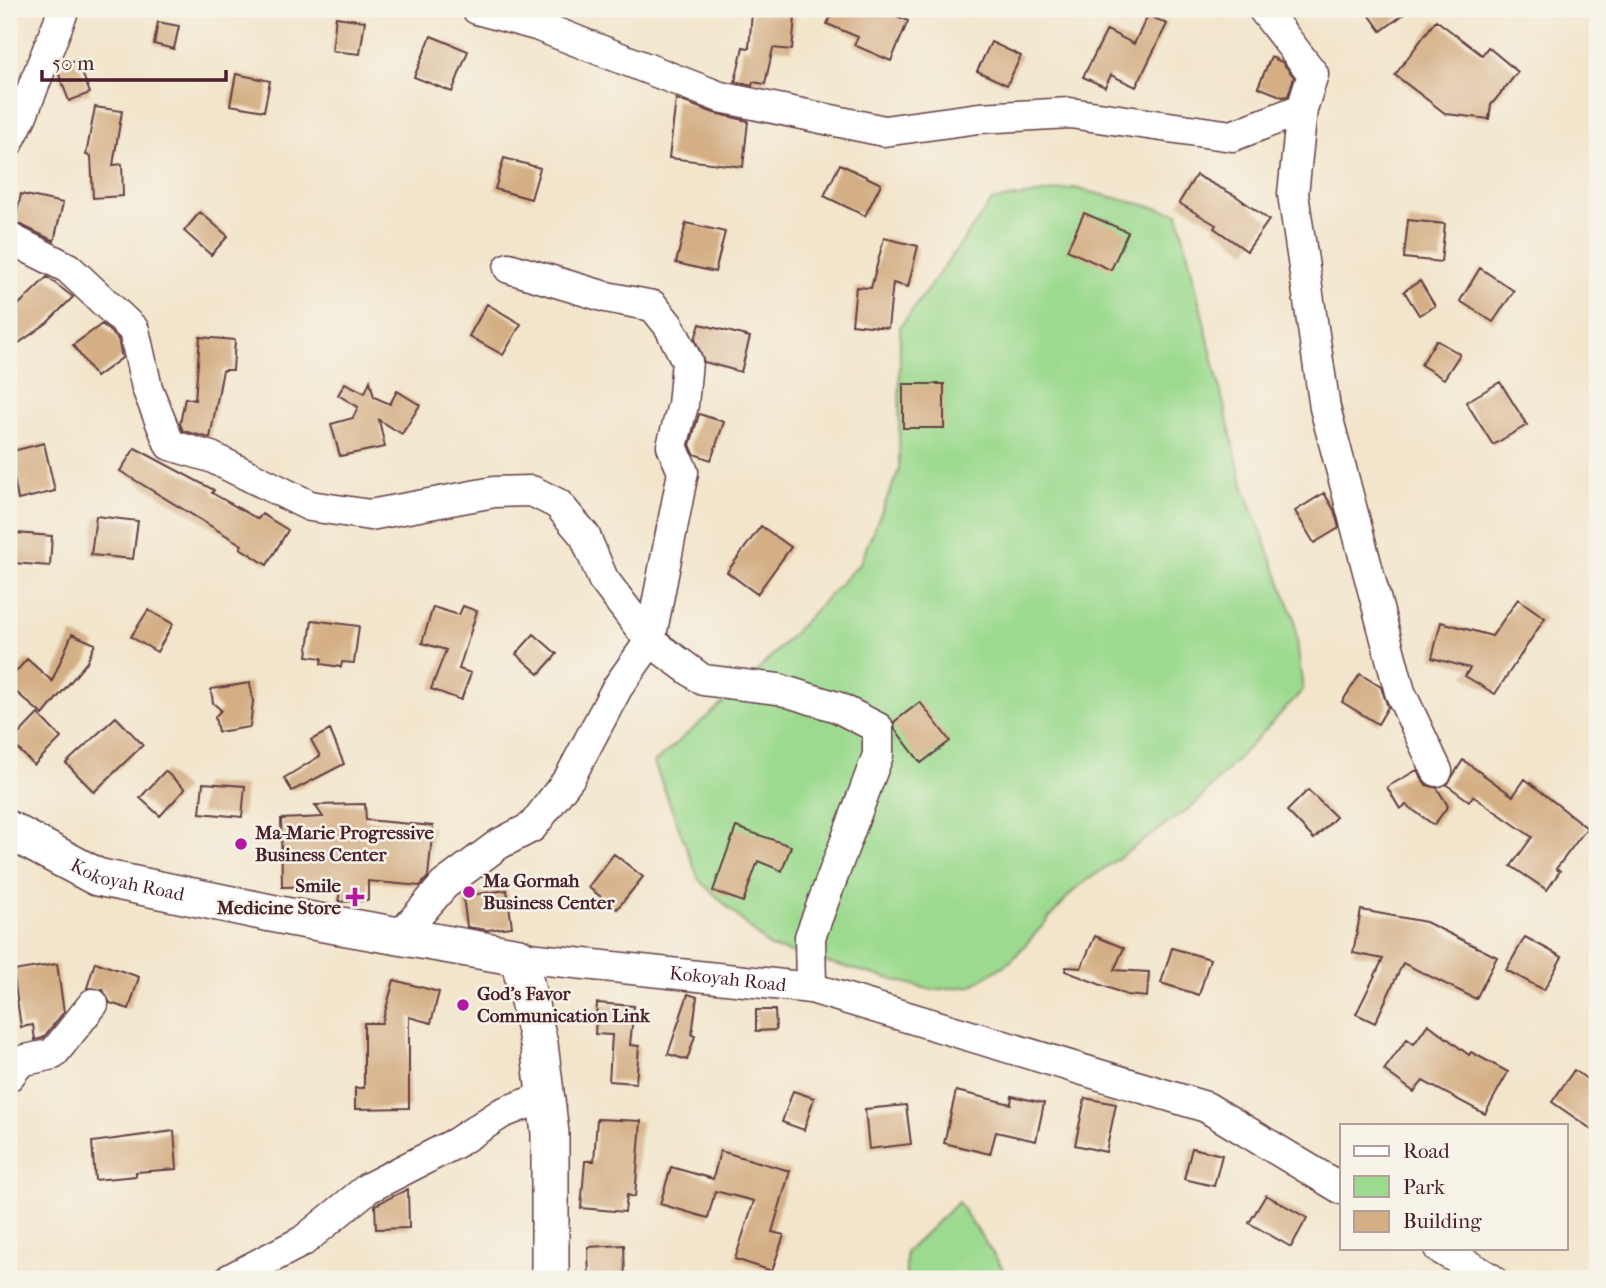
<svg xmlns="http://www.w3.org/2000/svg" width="1606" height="1288" font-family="'IM FELL French Canon',serif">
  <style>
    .green { fill: #9cda8f; stroke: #737c5d; stroke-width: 2 }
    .building { fill: #d4af85 }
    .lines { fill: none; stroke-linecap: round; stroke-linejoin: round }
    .minor-casing { stroke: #633d43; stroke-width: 33 }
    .major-casing { stroke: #633d43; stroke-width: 40 }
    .minor { stroke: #fff; stroke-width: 30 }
    .major { stroke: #fff; stroke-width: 37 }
    .poi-dot { fill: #b5179e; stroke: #f7f3e8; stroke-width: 2.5 }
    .labels { text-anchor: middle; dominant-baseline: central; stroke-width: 5; stroke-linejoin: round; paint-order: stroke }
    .poi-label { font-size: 19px; font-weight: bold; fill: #4a1f2b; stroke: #f7f3e8; text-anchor: start }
    .street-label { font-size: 19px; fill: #4a1f2b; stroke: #f7f3e8 }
  </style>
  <rect width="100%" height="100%" fill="#f7f3e8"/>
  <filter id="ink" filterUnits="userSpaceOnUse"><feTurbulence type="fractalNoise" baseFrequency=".0143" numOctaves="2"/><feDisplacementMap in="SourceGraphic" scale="14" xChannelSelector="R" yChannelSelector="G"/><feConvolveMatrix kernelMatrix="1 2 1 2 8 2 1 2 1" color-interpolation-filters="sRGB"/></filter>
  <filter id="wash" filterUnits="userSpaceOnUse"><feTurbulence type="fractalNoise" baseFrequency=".00686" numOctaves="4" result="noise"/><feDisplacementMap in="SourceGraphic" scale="28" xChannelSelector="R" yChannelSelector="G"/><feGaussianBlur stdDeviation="1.57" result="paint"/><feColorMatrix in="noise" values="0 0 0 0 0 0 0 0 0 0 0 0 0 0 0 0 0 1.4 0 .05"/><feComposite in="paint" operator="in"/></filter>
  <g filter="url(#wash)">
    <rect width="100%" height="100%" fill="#f2e5cb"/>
    <!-- green -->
    <path class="green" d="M1074,188L1178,213L1243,485L1294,617L1303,690L1194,805L1075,889L1011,961L971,986L932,990L770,947L699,880L654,763L748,681L860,563L899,470L900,327L992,201Z
      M958,1202L1002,1267L1003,1279H906V1252Z"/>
    <g id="blocks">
      <!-- building -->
      <path class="building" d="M834,9H894L892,14L908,21L891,61L854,45L858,37L827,24Z
        M1365,9H1411L1381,31Z
        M752,12L795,17L792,50L773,48L765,84L753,82L752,86L735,82L743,47L749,48Z
        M1148,15L1167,24L1136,87L1111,75L1105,87L1083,77L1107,30L1134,44Z
        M336,17L365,21L360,54L332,51Z
        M1436,20L1482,55L1488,47L1518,72L1491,105L1489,119L1446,114L1395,75Z
        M158,22L179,26L174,49L154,44Z
        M431,36L468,51L452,92L414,77Z
        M991,42L1021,56L1007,85L977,71Z
        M1271,57L1282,62L1294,77L1288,96L1283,97L1258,87Z
        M77,60L90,93L69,101L58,72L60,67Z
        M236,74L270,81L264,111L230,105Z
        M676,99L714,113L748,121L743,167L669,158Z
        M95,107L122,111L113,165L122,164L123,196L93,198L91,156L86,155Z
        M504,158L540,168L531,199L495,189Z
        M840,164L881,184L865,216L824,196Z
        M1196,175L1236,196L1269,220L1247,251L1214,228L1216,225L1179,203Z
        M21,194L63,203L54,241L15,222Z
        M200,212L228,236L211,255L184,231Z
        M1084,213L1128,232L1111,270L1067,250Z
        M1408,220L1445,224L1441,262L1404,258Z
        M686,223L725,232L715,272L676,263Z
        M884,238L918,246L908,287L893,283L888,328L852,324L856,287L871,288Z
        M1480,268L1514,291L1493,322L1460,301Z
        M47,277L73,297L47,323L9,350V314Z
        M1420,281L1435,306L1419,315L1404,291Z
        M487,304L521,324L503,355L469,336Z
        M102,324L118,339L122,358L96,377L73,345Z
        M700,324L750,337L741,372L704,362L695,339Z
        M200,337L235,340L233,370H223L210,438L183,431L180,424L185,398L195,400Z
        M1436,340L1460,354L1444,379L1421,365Z
        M370,381L374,397L390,404L397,391L420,405L402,434L379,420L385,447L340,456L331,424L353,418L358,407L338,395L345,383L365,393Z
        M1500,382L1527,425L1493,445L1466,402Z
        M903,384H944V428H903Z
        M699,414L724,422L711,460L694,454L690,445Z
        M44,443L55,491L18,500L9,452Z
        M135,448L214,490L212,493L258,519L262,514L288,530L267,565L240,548L242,545L120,471Z
        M1324,493L1334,510L1339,528L1314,543L1295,511Z
        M96,516L138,521L133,559L91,555Z
        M761,526L791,547L757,594L727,572Z
        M16,533L52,536L50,566L14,563Z
        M1518,599L1545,618L1495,694L1465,676L1470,668L1432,658L1441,622L1492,636Z
        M463,606L477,611L459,669L471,673L461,700L431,689L446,650L422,643L433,607L459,615Z
        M148,610L173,624L157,652L131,637Z
        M312,620L359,626L354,663L342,662L341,667L321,664L322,658L307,656Z
        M72,634L95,644L87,662L43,715L9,686V680L27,659L52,681Z
        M534,634L557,654L539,674L516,654Z
        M1360,674L1381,687L1388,707L1378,724L1342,702Z
        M250,683L253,701L250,727L218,732L215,717L221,710L213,703L211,689Z
        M920,702L950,741L921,763L895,729L894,722Z
        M38,714L61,738L34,765L11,742Z
        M116,717L143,745L94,792L66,763Z
        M330,730L344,764L292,791L284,778L320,756L311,740Z
        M1463,760L1513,796L1525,779L1587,828L1556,869L1560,871L1547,890L1511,866L1532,837L1473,796L1469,801L1447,785Z
        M1417,770L1426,785L1437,788L1448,806L1434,825L1406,805L1400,809L1387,787Z
        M165,771L185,789L160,816L140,798Z
        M203,783L245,786L242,817L200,813Z
        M1308,790L1336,817L1314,839L1287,811Z
        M365,804L366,820L433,826L428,877L420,886L368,881V900L339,902V886L282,887L281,819L323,817L315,805Z
        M736,827L791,846L782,871L758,861L743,902L713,891Z
        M614,854L643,877L617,909L588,887Z
        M507,890L512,927L487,930L467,927L463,896Z
        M1361,910L1426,922L1497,957L1476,999L1403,963L1375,1023L1356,1014L1383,959L1353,953Z
        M1095,936L1124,948L1114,970L1149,972L1147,997L1127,995L1065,971L1066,967L1081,968Z
        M1525,937L1562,957L1544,990L1506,970Z
        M1172,948L1210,959L1199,995L1161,983Z
        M95,962L139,977L129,1009L110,1003L103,990L87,988Z
        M57,964L64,1012L43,1038L35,1040L33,1025L21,1027L13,971Z
        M394,980L439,992L431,1023L409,1017V1108L355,1109V1088H364V1023H382Z
        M688,994L697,997L692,1035L695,1036L687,1060L668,1054Z
        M597,1003L634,1006L630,1045L639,1046L636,1083L609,1081L612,1035L595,1034Z
        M756,1010H775L776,1030L756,1031Z
        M1428,1024L1469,1055L1471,1052L1508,1072L1485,1114L1423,1081L1414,1092L1384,1070L1407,1039L1414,1044Z
        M1574,1070L1597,1086V1133L1552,1102Z
        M793,1091L814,1098L804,1130L782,1122Z
        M956,1091L1011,1104L1012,1096L1044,1103L1036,1141L996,1132L990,1154L944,1143Z
        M1085,1098L1116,1104L1106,1152L1075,1145Z
        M906,1105L911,1144L869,1149L865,1109Z
        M597,1119L641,1121L635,1197L627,1195L625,1212L581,1208L585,1161H594Z
        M174,1131L177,1169L136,1172V1176L95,1180L92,1142Z
        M1192,1148L1222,1155L1214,1186L1184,1179Z
        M720,1151L790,1171L772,1232L784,1235L772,1271L735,1259L754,1201L715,1191L708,1218L660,1204L671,1167L713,1179Z
        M408,1189L409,1228L376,1229L375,1205Z
        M1266,1195L1307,1218L1291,1247L1249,1223Z
        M624,1245L625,1277L589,1279L588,1247Z"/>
    </g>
  </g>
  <g filter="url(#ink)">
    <use href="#blocks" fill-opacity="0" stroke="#633d43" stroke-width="2"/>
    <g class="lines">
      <!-- minor casing -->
      <g class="minor-casing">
        <g id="minor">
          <path d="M477,9L536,25L720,97L884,131L979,118L1070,113L1232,136L1302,109L1313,74L1263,9"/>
          <path d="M1302,109L1293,194L1325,408L1400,692L1437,771"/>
          <path d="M9,141L22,115L64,9"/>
          <path d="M9,238L68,268L134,330L147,388L170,445L211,457L310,506L370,515L494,492L532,491L558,504L585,536L603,579L650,641L703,680L778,689L837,707L878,728V755L810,937L811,988"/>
          <path d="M400,936L444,885L499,844L532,827L570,777L617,688L650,641L683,472L672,446L683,405L687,361L669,326L653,306L606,297L509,268"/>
          <path id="s1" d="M519,957L811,988L1206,1107L1342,1189"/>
          <path d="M9,1076L21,1061L53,1054L93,1004"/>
          <path d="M1439,1248L1491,1279"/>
          <path d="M230,1279L303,1241L368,1188L456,1143L502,1113L546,1096"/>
        </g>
      </g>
      <!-- major casing -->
      <g class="major-casing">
        <g id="major">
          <path id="s2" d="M9,830L97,877L290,917L519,957L539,1044L550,1133V1279"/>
        </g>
      </g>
      <!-- minor -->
      <use href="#minor" class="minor"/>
      <!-- major -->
      <use href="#major" class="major"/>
    </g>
  </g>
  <!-- markers -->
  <g class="poi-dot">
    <circle cx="241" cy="844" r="7"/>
    <circle cx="469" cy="892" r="7"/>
    <path d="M351.5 886.5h7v7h7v7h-7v7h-7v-7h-7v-7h7z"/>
    <circle cx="463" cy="1005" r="7"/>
  </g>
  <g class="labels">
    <!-- poi labels -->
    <g class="poi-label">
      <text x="255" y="833">Ma-Marie Progressive<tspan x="255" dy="22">Business Center</tspan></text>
      <text x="483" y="881">Ma Gormah<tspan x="483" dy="22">Business Center</tspan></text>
      <text x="341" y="886" text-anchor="end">Smile<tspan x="341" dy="22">Medicine Store</tspan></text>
      <text x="477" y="994">God's Favor<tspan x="477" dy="22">Communication Link</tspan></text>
    </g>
    <!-- street labels -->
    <g class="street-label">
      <text stroke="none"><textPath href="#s2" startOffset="130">Kokoyah Road</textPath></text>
      <text stroke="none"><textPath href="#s1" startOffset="210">Kokoyah Road</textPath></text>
    </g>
  </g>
  <!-- margin -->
  <rect width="1606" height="1288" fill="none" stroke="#f7f3e8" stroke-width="35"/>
  <!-- legend -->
  <rect x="1340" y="1124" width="228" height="126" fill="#f7f3e8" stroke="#b29e9c" stroke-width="2"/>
  <rect x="1354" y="1146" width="35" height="10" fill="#ffffff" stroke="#b29e9c" stroke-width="2"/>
  <text x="1403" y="1158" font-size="21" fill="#4a1f2b">Road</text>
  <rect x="1354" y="1176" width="35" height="21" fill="#9cda8f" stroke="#b29e9c" stroke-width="2"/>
  <text x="1403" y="1194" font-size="21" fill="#4a1f2b">Park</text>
  <rect x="1354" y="1211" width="35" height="21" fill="#d4af85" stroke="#b29e9c" stroke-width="2"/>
  <text x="1403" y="1228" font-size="21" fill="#4a1f2b">Building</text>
  <!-- scale -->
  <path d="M42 70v10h184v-10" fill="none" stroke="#4a1f2b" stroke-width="3.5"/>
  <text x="52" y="70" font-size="21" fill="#4a1f2b" stroke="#f7f3e8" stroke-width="5" paint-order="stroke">50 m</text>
</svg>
